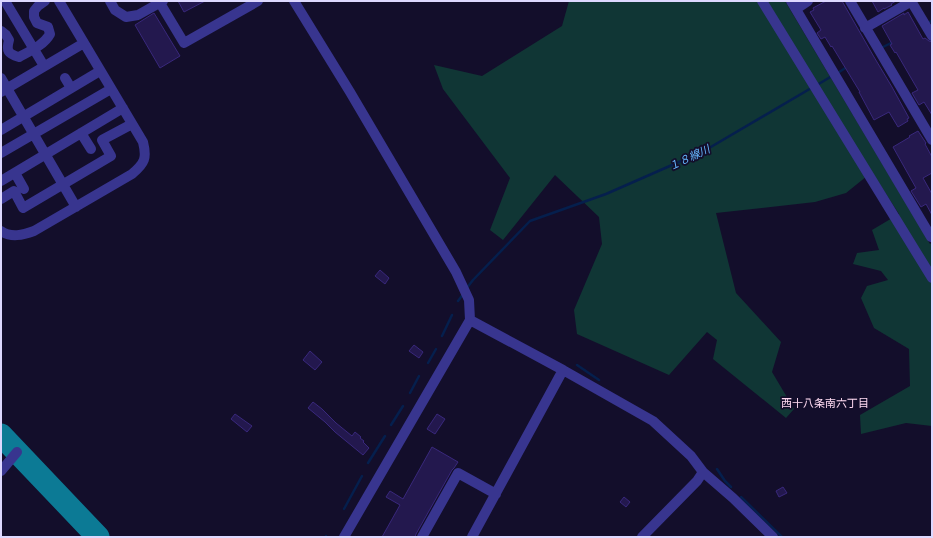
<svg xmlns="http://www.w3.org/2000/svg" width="933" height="538" font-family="Manrope,'Noto Sans JP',sans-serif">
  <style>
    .green { fill: #103635 }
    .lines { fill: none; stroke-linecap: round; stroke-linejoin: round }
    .stream { stroke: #051f4d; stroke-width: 2.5 }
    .taxiway { stroke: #0c7a95; stroke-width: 23 }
    .building { fill: #23184e; stroke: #39287c }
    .minor { stroke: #38358f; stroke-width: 10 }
    .labels { text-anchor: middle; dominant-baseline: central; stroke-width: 3.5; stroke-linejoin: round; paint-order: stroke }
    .water-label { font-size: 11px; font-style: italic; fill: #66b8ff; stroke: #130e2b }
    .neighbourhood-label { font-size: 11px; fill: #ffdaf2; stroke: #130e2b }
  </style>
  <rect width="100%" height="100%" fill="#130e2b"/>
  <!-- green -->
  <path class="green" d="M569,1H785L930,244L932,243V426L906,423L861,434L860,415L910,386L909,349L874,328L861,298L867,286L888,280L881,271L853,264L857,253L879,250L872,230L899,214L872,172L846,193L815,202L716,213L736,293L781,342L772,372L794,409L786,418L713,359L717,340L707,332L669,375L577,334L574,310L602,244L599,217L555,175L503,240L490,230L510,178L443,89L434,65L482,76L562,26Z"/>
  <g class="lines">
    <!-- stream -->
    <path class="stream" d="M927,23L932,21
      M881,48L893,42
      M836,74L847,67
      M817,85L832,76
      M466,289L473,280L530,221L606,194L704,151L813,87
      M458,301L464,293
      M442,336L452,315
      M428,363L436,349
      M577,365L599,380
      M410,393L419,376
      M391,425L403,406
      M368,463L385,436
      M717,469L725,481L731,487
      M741,497L782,537
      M344,509L362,476
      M326,537V536"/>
    <!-- taxiway -->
    <path class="taxiway" d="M1,435L98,537"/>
  </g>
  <!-- building -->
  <path class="building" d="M178,1H205L184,12Z
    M826,1H842L874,57L892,87L909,118L907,119L908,121L898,127L889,112L874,120L859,92H860L832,46L831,47L825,37L821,39L817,33L821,30L810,12L814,10L813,8Z
    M872,1H896L891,4L892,5L884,9V8L878,12Z
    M908,12L923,39L925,38L929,41L932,42V115L924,102L919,105L912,93L918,90L896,52L895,53L890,45L892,44L882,26L904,13V15Z
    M154,13L180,56L160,68L135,25Z
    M918,131L926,143L925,144L932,157V173L923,178L932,194V215L926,204L921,207L911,191L916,188L893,147L910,137L909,136Z
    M380,270L389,278L385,284L375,276Z
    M414,345L423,352L419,358L409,351Z
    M310,351L322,362L315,370L303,360Z
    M313,402L322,409L336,423L352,436L355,432L361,437L360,438L364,441L363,442L369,448L363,455L335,432L325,422L308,408Z
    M235,414L252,426L247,432L231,419Z
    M437,414L445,419L435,434L427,429Z
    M432,447L458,462L454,468L452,470L416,534L415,537H382L400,505L386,497L390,491L403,499Z
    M783,487L787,493L779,497L776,491Z
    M624,497L630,502L626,507L620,502Z"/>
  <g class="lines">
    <!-- minor -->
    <path class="minor" d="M5,1L44,66
      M110,1L115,10L126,17L138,15L163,1
      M294,1L350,92L456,272L469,300L470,320L344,537
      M762,1L932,278
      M791,1L931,237L932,236
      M850,1L932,140
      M911,1L932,36
      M160,3L184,43L258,1
      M796,9L808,1
      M865,28L912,1
      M1,31L6,35L9,40C6,51 8,54 19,57C30,51 44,45 50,34L48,27L37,23L34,17V11L38,6L45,1
      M1,78L76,207
      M65,78L71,88
      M1,92L84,43
      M1,130L100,71
      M81,133L91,149
      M1,153L111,89
      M15,173L24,189
      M1,181L123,108
      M1,199L14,191L23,208L111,156L102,140L132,124
      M1,231C11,238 23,235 34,231L132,174C145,163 147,158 143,142L59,1
      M470,320L563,370L653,421L691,456L703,472L733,498L773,537
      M1,471L17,452
      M422,537L458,473L496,494
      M472,537L563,370
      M642,537L697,481L703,472"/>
  </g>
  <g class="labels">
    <!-- water labels -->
    <g class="water-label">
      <text transform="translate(689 157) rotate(-25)">１８線川</text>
    </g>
    <!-- neighbourhood labels -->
    <g class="neighbourhood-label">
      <text x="825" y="402">西十八条南六丁目</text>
    </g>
  </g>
  <!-- border -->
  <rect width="933" height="538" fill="none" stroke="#ddd8ff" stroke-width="4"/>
</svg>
